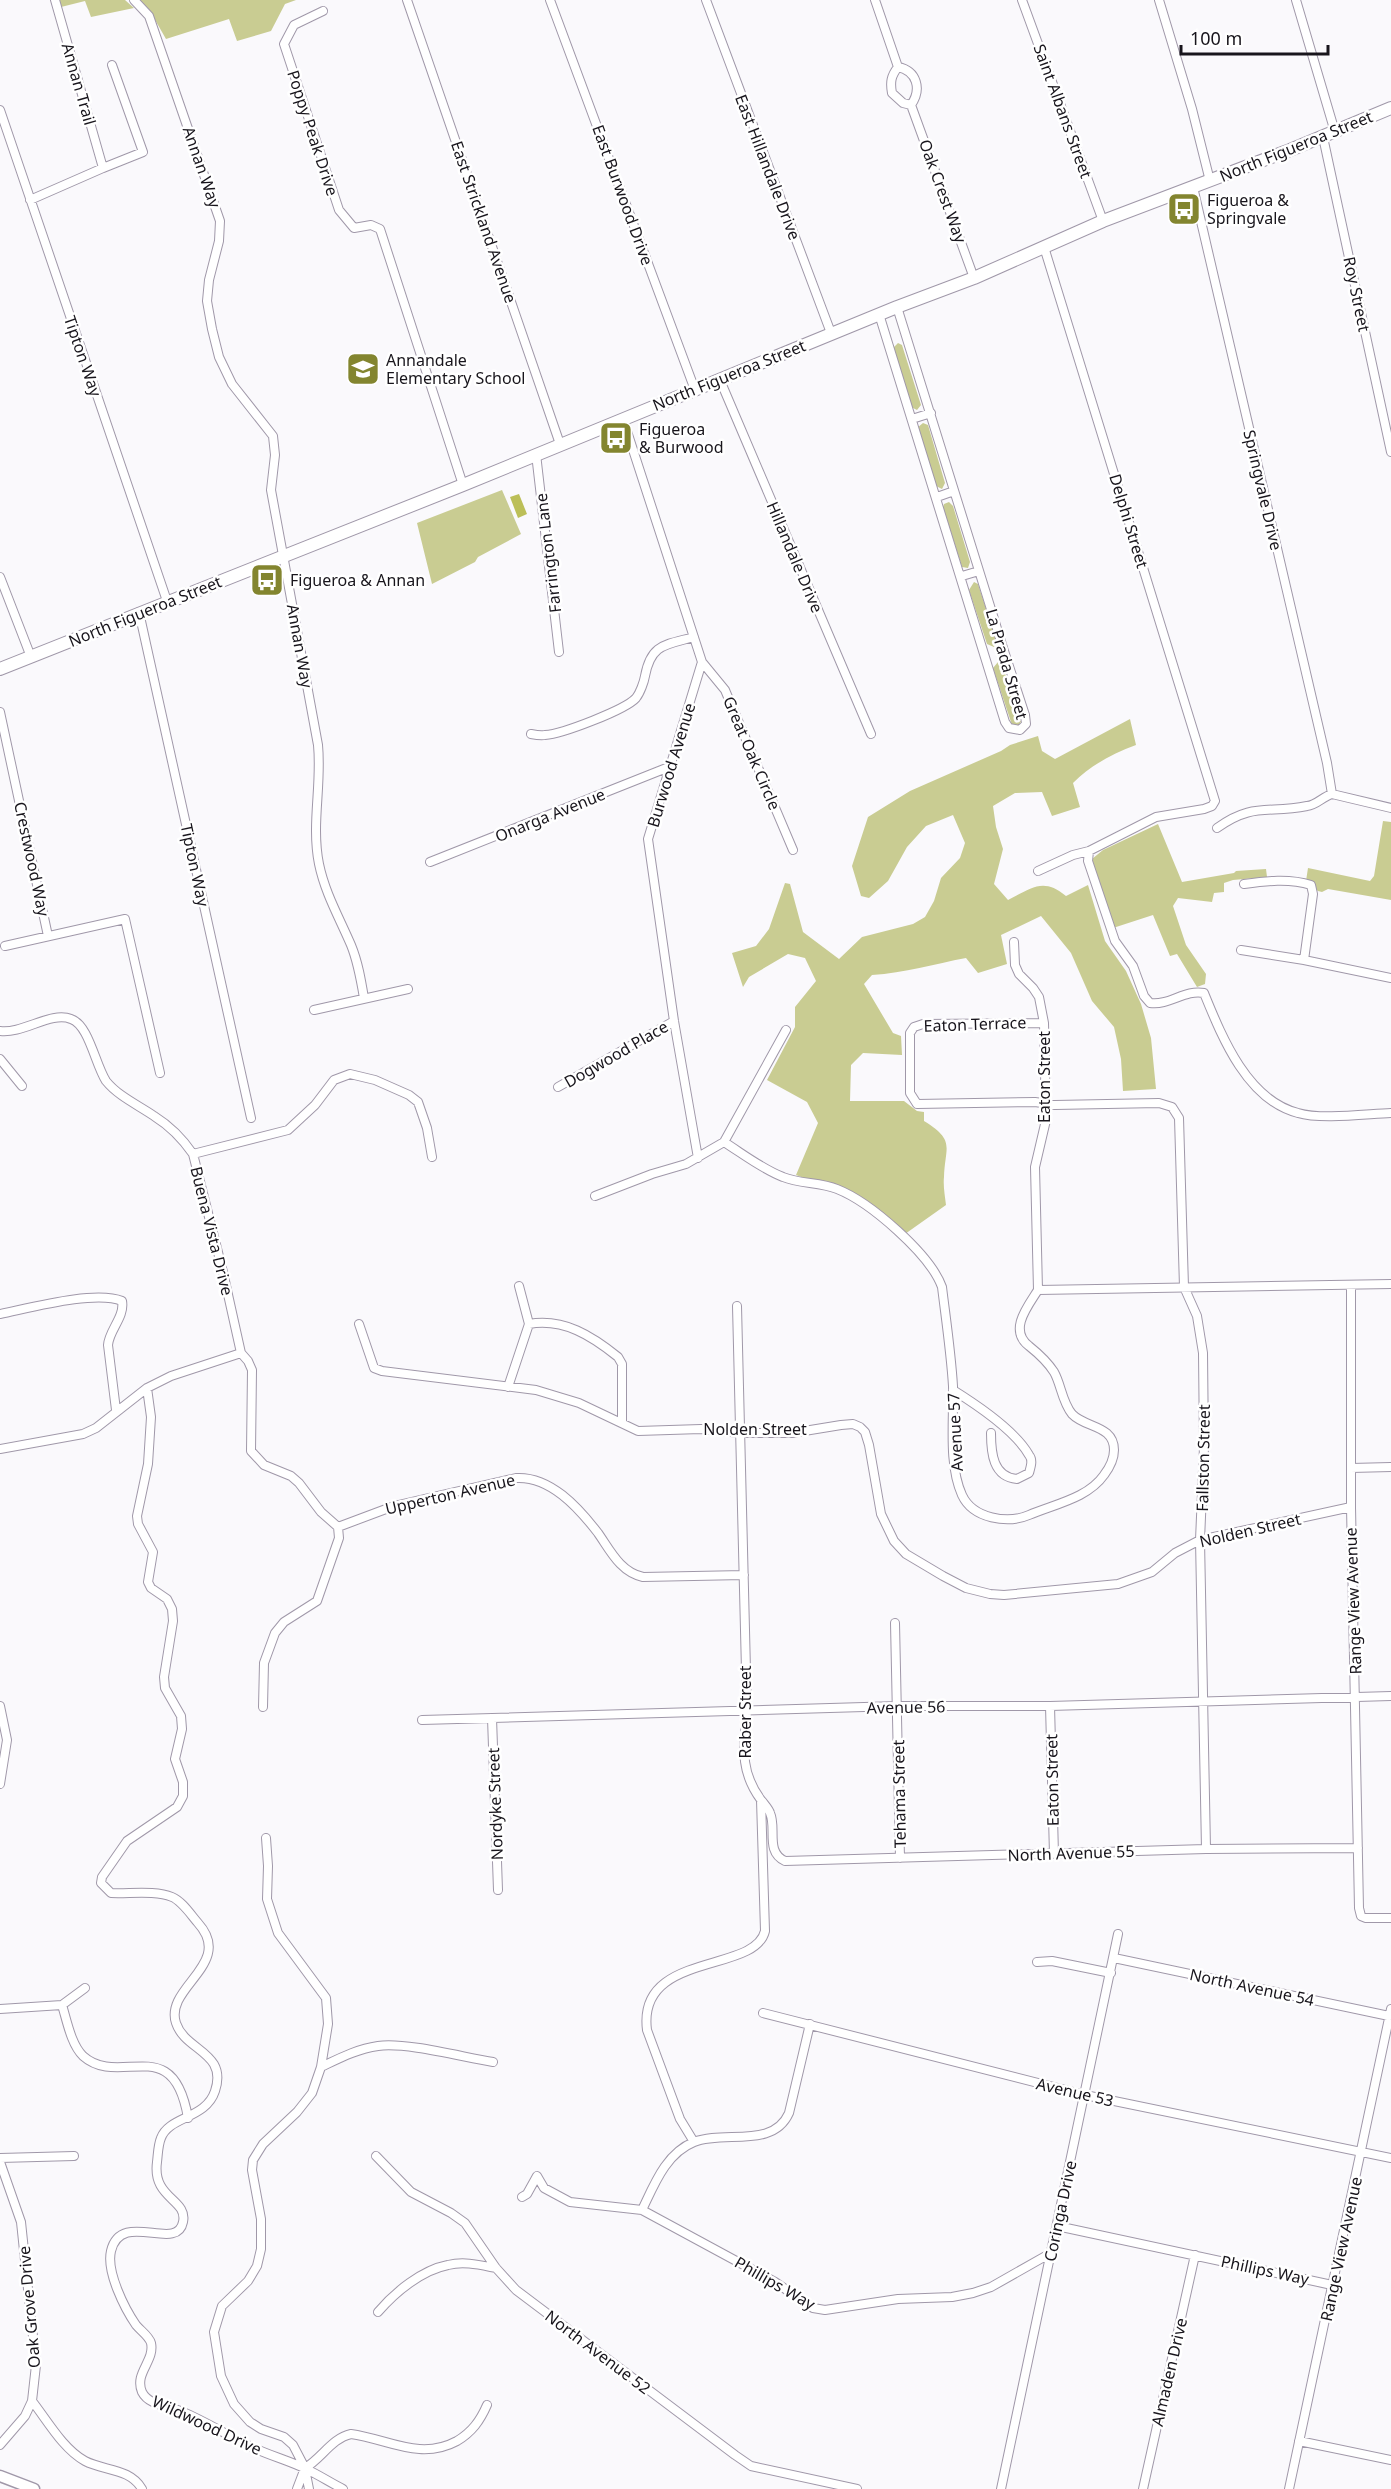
<svg xmlns="http://www.w3.org/2000/svg" width="1391" height="2489" font-family="'Noto Sans',sans-serif">
  <style>
    .green { fill: #c9cc92 }
    .water { fill: #bcbf58 }
    .lines { fill: none; stroke-linecap: round; stroke-linejoin: round }
    .minor-casing { stroke: #a098a9; stroke-width: 10 }
    .tertiary-casing { stroke: #a098a9; stroke-width: 13 }
    .secondary-casing { stroke: #a098a9; stroke-width: 14 }
    .minor { stroke: #fff; stroke-width: 8 }
    .tertiary { stroke: #fff; stroke-width: 10 }
    .secondary { stroke: #fff; stroke-width: 12 }
    .labels { text-anchor: middle; dominant-baseline: central; stroke-width: 5; stroke-linejoin: round; paint-order: stroke }
    .street-label { font-size: 16px; fill: #18151c; stroke: #fff }
    .poi-label { font-size: 16px; fill: #18151c; stroke: #fff; text-anchor: start }
  </style>
  <rect width="100%" height="100%" fill="#faf9fc"/>
  <!-- green -->
  <path class="green" d="M58,0H125L134,8L91,17L85,1L61,7Z
    M140,0H296L285,4L271,31L237,41L229,19L166,39L150,11Z
    M898,343L902,345L921,405L917,410L911,407L893,348Z
    M923,423L928,425L945,483L942,489L936,486L917,428Z
    M502,490L521,534L478,557L475,562L432,584L417,523Z
    M949,502L953,506L970,562L968,568L962,567L943,507L944,504Z
    M974,582L978,584L997,642L994,647L987,644L969,590Z
    M998,662L1002,664L1021,722L1017,727L1012,725L993,668Z
    M1130,719L1136,745C1112,754 1091,765 1073,783L1080,807L1052,816L1042,792L1015,793L993,806L996,827L1003,849L994,884L1008,900C1032,888 1043,877 1066,896L1088,885L1105,941L1126,971L1141,1004L1151,1038L1156,1089L1123,1091L1121,1059L1114,1027L1092,1001L1071,953L1041,916L1001,935L1007,964L978,973L966,958C934,964 905,973 872,975L864,984L893,1033L901,1036L902,1055L863,1053L851,1065L850,1101H904L917,1111L924,1112V1121C956,1141 945,1146 944,1177C943,1186 945,1196 946,1205L905,1234L865,1201L796,1175L818,1123L807,1102L767,1080L795,1027V1007L816,981L805,958L788,954L749,977L743,987L732,953L756,946L769,929L785,883L790,884L803,932L839,959L862,937L913,924L925,917L934,901L941,878L960,858L965,843L953,815L926,826L907,847L888,881L869,898L861,896L852,866L868,817L910,791L1001,751L1010,745L1038,736L1042,751L1055,759Z
    M1383,821L1391,822V900L1328,889L1322,892L1318,891L1306,881L1308,868L1370,881L1374,876Z
    M1158,824L1182,882L1234,873L1236,871L1266,869L1267,877L1233,880L1224,883V892L1214,893L1212,902L1178,898L1173,906L1186,945L1206,974L1205,984L1197,987L1177,954L1170,956L1153,915L1113,928L1092,859L1103,850Z"/>
  <!-- water -->
  <path class="water" d="M519,494L527,514L518,518L510,497Z"/>
  <g class="lines">
    <!-- minor casing -->
    <g class="minor-casing">
      <path id="minor" d="M134,0L149,16L220,221L219,241L209,280L207,301L212,329L219,357L232,384L273,436L275,455L271,490L318,745C322,785 311,824 319,864C325,893 339,917 351,945C358,962 361,980 364,998
        M407,0L560,444
        M550,0L695,390
        M706,0L831,333
        M875,0L898,67
        M1022,0L1103,221
        M1159,0L1192,109L1210,181
        M1296,0L1335,132
        M323,11L294,25L284,44L339,210L354,228L371,225L380,229L463,485
        M898,67C891,76 890,82 892,93L903,103L911,105
        M898,67C917,71 922,89 911,105
        M911,105L974,278
        M0,110L167,601
        M1323,137L1391,452
        M103,168L143,152L112,65
        M1193,187L1327,763L1332,794
        M30,200L103,168L55,0
        M879,314L1005,722L1009,728L1020,730L1026,724L1025,715L1004,651L897,307
        M720,380L871,734
        M623,419L702,662L648,839L674,1021L698,1158
        M912,419L931,413
        M536,454L559,652
        M937,497L954,491
        M962,576L979,571
        M0,577L31,657
        M139,612L251,1118
        M702,662L725,690L793,850
        M0,712L48,936
        M531,734C536,735 541,736 545,735C562,734 625,710 636,698C640,693 644,682 645,676C651,644 665,645 694,637
        M1217,828C1253,802 1268,814 1307,806C1317,805 1322,797 1332,794L1391,808
        M1089,851L1088,861L1115,941L1133,966L1144,996L1150,1003C1169,1006 1185,989 1204,993C1222,1037 1247,1100 1298,1113C1321,1120 1366,1114 1391,1113
        M430,862L669,767
        M1038,871L1073,855L1089,851L1156,817L1204,809L1212,806L1215,801L1044,247
        M1244,884C1266,881 1289,878 1311,885L1313,894L1304,960
        M1014,942L1015,965L1019,974L1033,988L1039,997L1044,1023L1046,1120L1035,1167L1038,1290
        M5,946L125,919L160,1073
        M1241,950L1304,960L1391,978
        M314,1010L408,989
        M1044,1023L923,1024L914,1027L910,1033V1093L917,1104L1035,1102L1055,1105L1159,1103L1172,1107L1179,1118L1184,1287L1197,1316L1203,1353L1204,1447L1200,1540L1206,1849
        M0,1031C23,1034 51,1011 71,1019C89,1025 95,1064 106,1081C118,1096 138,1105 154,1116C170,1126 182,1138 193,1154L223,1272L241,1353
        M0,1059L22,1086
        M558,1087L674,1021
        M724,1142C743,1154 762,1169 783,1177C800,1184 820,1182 837,1189C870,1202 930,1254 942,1287C946,1320 951,1353 953,1386C954,1420 948,1464 962,1495C973,1519 1008,1524 1029,1515C1055,1504 1088,1498 1104,1475C1110,1467 1114,1460 1114,1450C1114,1425 1085,1428 1072,1414C1062,1402 1061,1384 1054,1372C1047,1361 1039,1354 1029,1346C1008,1330 1028,1306 1038,1290
        M193,1154L288,1130L315,1105L334,1080L350,1074L375,1080L409,1095L418,1102L427,1128L432,1157
        M595,1196L652,1174L686,1164L724,1142L786,1030
        M1351,1285V1507L1359,1908L1361,1916L1366,1918H1391
        M1038,1290L1391,1284
        M0,1314C30,1308 95,1290 122,1301C125,1317 109,1330 108,1345L116,1410
        M359,1324L374,1368L382,1371L536,1390L579,1403L638,1431L701,1429L741,1433H792L841,1425L853,1424L860,1427L865,1432L869,1445L881,1514L894,1541L906,1554L943,1576L966,1588L990,1594L1004,1595L1118,1584L1152,1572L1175,1553L1200,1540L1351,1507
        M529,1324C564,1318 592,1336 618,1357L622,1364V1423
        M241,1353L248,1361L252,1370L251,1451L264,1465L291,1476L299,1483L321,1512L338,1527L394,1506L516,1478C550,1476 578,1507 598,1533C610,1550 620,1572 643,1577L744,1575
        M508,1387L529,1324L519,1286
        M147,1388L151,1417L148,1464L137,1516L138,1524L153,1552L148,1582L151,1588L167,1599L172,1609L173,1621L164,1677L165,1688L181,1716L182,1729L175,1759L183,1782V1796L177,1807L127,1841L102,1877L101,1883L111,1893C129,1894 155,1890 172,1897C182,1901 191,1915 198,1923C235,1964 164,1987 176,2023C185,2051 228,2052 215,2091C206,2119 169,2116 161,2138C158,2145 158,2154 157,2162C152,2199 188,2199 183,2222C177,2253 121,2209 111,2251C106,2272 125,2309 136,2325C141,2331 149,2336 151,2343C155,2361 134,2373 142,2392C149,2406 170,2406 183,2412C207,2422 230,2437 254,2448C271,2456 290,2461 306,2469C319,2475 331,2483 343,2489
        M953,1390C977,1405 1015,1430 1029,1455C1033,1460 1031,1466 1029,1473L1017,1479C993,1477 991,1453 991,1433
        M0,1449L83,1434L96,1428L147,1388L171,1376L241,1353
        M1351,1468L1391,1467
        M895,1623L900,1858
        M0,1706L7,1740L0,1784
        M1050,1706L1054,1854
        M263,1707L264,1663L275,1633L284,1622L317,1601L339,1538L338,1527
        M492,1718L498,1890
        M422,1720L898,1706H1050L1391,1696
        M762,1801C764,1804 769,1809 770,1813C777,1828 765,1852 785,1861L1206,1849L1358,1848
        M266,1838L268,1866L267,1899L278,1933L326,1998L328,2024L321,2067L312,2093L297,2112L263,2144L253,2160L252,2170L261,2219V2249L257,2266L248,2281L222,2306L214,2332L221,2376L234,2404L250,2422L261,2429L284,2437L293,2445L305,2468L297,2489
        M1114,1958L1389,2016
        M1037,1962L1052,1961L1111,1973
        M62,2005L85,1988
        M0,2009L62,2005C67,2021 71,2044 83,2056C120,2089 173,2030 188,2118
        M763,2013L1085,2095L1391,2158
        M321,2067C340,2058 357,2049 378,2046C406,2042 462,2057 493,2062
        M694,2142L680,2119L647,2030C637,1951 755,1974 765,1931L761,1800C739,1770 744,1747 747,1711L737,1306
        M376,2156L411,2192L451,2213L465,2223L496,2268L516,2290L735,2455L751,2466L857,2489
        M0,2158L74,2156
        M0,2162L21,2222L36,2365L32,2401L25,2416L0,2445
        M522,2197L527,2194L537,2176L544,2188L570,2202L642,2210L775,2282L813,2308L825,2310L898,2299L952,2297L973,2293L991,2287L1051,2253
        M642,2210C654,2185 666,2153 694,2142C725,2130 773,2149 789,2113L810,2024
        M1057,2226L1332,2285
        M378,2312C395,2292 422,2270 448,2265C464,2261 480,2265 496,2268
        M32,2401C47,2420 63,2449 85,2461C104,2471 130,2468 142,2489
        M1299,2441L1391,2460
        M305,2468C321,2459 332,2438 351,2434C388,2439 420,2461 457,2441C472,2432 480,2421 487,2405
        M305,2469L309,2489
        M1001,2489L1118,1934
        M1143,2489L1195,2255
        M1289,2489L1391,2009"/>
    </g>
    <!-- tertiary casing -->
    <g class="tertiary-casing">
      <path id="tertiary" d="M0,2476L34,2489"/>
    </g>
    <!-- secondary casing -->
    <g class="secondary-casing">
      <path id="secondary" d="M0,669L463,485L897,307L974,278L1103,221L1290,150L1391,108"/>
    </g>
    <!-- minor -->
    <use href="#minor" class="minor"/>
    <!-- tertiary -->
    <use href="#tertiary" class="tertiary"/>
    <!-- secondary -->
    <use href="#secondary" class="secondary"/>
  </g>
  <!-- icons -->
  <defs>
    <g id="bus-square" transform="scale(1.725)"><rect x="-9" y="-9" width="18" height="18" rx="4" fill="#83852f" stroke="#fff"/><path d="M-5-6H5V4H4V6H2V4H-2V6H-4V4H-5ZM-3.5-4V0h7V-4ZM-3.5 1.2v1.5H-2V1.2ZM2 1.2v1.5H3.5V1.2Z" fill="#fff"/></g>
    <g id="school-square" transform="scale(1.725)"><rect x="-9" y="-9" width="18" height="18" rx="4" fill="#83852f" stroke="#fff"/><path d="M0-5L7-2L0 1L-7-2ZM-4 1L0 2.5L4 1V4Q0 6-4 4Z" fill="#fff"/></g>
  </defs>
  <g fill-rule="evenodd">
    <use href="#bus-square" x="1184" y="209"/>
    <use href="#school-square" x="363" y="369"/>
    <use href="#bus-square" x="616" y="438"/>
    <use href="#bus-square" x="267" y="580"/>
  </g>
  <g class="labels">
    <!-- street labels -->
    <g class="street-label">
      <text transform="translate(79 84) rotate(74)">Annan Trail</text>
      <text transform="translate(1063 111) rotate(70)">Saint Albans Street</text>
      <text transform="translate(313 133) rotate(72)">Poppy Peak Drive</text>
      <text transform="translate(1296 146) rotate(-22)">North Figueroa Street</text>
      <text transform="translate(202 167) rotate(71)">Annan Way</text>
      <text transform="translate(768 167) rotate(69)">East Hillandale Drive</text>
      <text transform="translate(943 191) rotate(70)">Oak Crest Way</text>
      <text transform="translate(623 195) rotate(70)">East Burwood Drive</text>
      <text transform="translate(484 222) rotate(71)">East Strickland Avenue</text>
      <text transform="translate(1357 294) rotate(78)">Roy Street</text>
      <text transform="translate(83 356) rotate(71)">Tipton Way</text>
      <text transform="translate(729 375) rotate(-22)">North Figueroa Street</text>
      <text transform="translate(1263 490) rotate(77)">Springvale Drive</text>
      <text transform="translate(1129 521) rotate(73)">Delphi Street</text>
      <text transform="translate(548 553) rotate(-97)">Farrington Lane</text>
      <text transform="translate(795 557) rotate(67)">Hillandale Drive</text>
      <text transform="translate(145 611) rotate(-22)">North Figueroa Street</text>
      <text transform="translate(300 646) rotate(80)">Annan Way</text>
      <text transform="translate(1007 664) rotate(74)">La Prada Street</text>
      <text transform="translate(752 753) rotate(67)">Great Oak Circle</text>
      <text transform="translate(671 765) rotate(-73)">Burwood Avenue</text>
      <text transform="translate(550 815) rotate(-22)">Onarga Avenue</text>
      <text transform="translate(32 859) rotate(78)">Crestwood Way</text>
      <text transform="translate(195 865) rotate(78)">Tipton Way</text>
      <text transform="translate(975 1024) rotate(-2)">Eaton Terrace</text>
      <text transform="translate(616 1054) rotate(-30)">Dogwood Place</text>
      <text transform="translate(1044 1077) rotate(-90)">Eaton Street</text>
      <text transform="translate(212 1231) rotate(76)">Buena Vista Drive</text>
      <text x="755" y="1429">Nolden Street</text>
      <text transform="translate(955 1432) rotate(-93)">Avenue 57</text>
      <text transform="translate(1203 1458) rotate(-89)">Fallston Street</text>
      <text transform="translate(450 1494) rotate(-13)">Upperton Avenue</text>
      <text transform="translate(1250 1530) rotate(-13)">Nolden Street</text>
      <text transform="translate(1353 1601) rotate(-92)">Range View Avenue</text>
      <text transform="translate(906 1707) rotate(-1)">Avenue 56</text>
      <text transform="translate(745 1712) rotate(-90)">Raber Street</text>
      <text transform="translate(1052 1780) rotate(-91)">Eaton Street</text>
      <text transform="translate(899 1794) rotate(-91)">Tehama Street</text>
      <text transform="translate(495 1804) rotate(-92)">Nordyke Street</text>
      <text transform="translate(1071 1853) rotate(-2)">North Avenue 55</text>
      <text transform="translate(1252 1987) rotate(12)">North Avenue 54</text>
      <text transform="translate(1075 2092) rotate(13)">Avenue 53</text>
      <text transform="translate(1060 2211) rotate(-78)">Coringa Drive</text>
      <text transform="translate(1341 2249) rotate(-78)">Range View Avenue</text>
      <text transform="translate(1265 2270) rotate(12)">Phillips Way</text>
      <text transform="translate(775 2283) rotate(30)">Phillips Way</text>
      <text transform="translate(29 2307) rotate(-95)">Oak Grove Drive</text>
      <text transform="translate(598 2352) rotate(37)">North Avenue 52</text>
      <text transform="translate(1169 2372) rotate(-77)">Almaden Drive</text>
      <text transform="translate(207 2425) rotate(25)">Wildwood Drive</text>
    </g>
    <!-- poi labels -->
    <g class="poi-label">
      <text x="1207" y="200">Figueroa &amp;<tspan x="1207" dy="18">Springvale</tspan></text>
      <text x="386" y="360">Annandale<tspan x="386" dy="18">Elementary School</tspan></text>
      <text x="639" y="429">Figueroa<tspan x="639" dy="18">&amp; Burwood</tspan></text>
      <text x="290" y="580">Figueroa &amp; Annan</text>
    </g>
  </g>
  <!-- scale -->
  <path d="M1181 45v9h147v-9" fill="none" stroke="#18151c" stroke-width="3"/>
  <text x="1190" y="45" font-size="18" fill="#18151c" stroke="#ffffff" stroke-width="4.5" paint-order="stroke">100 m</text>
</svg>
